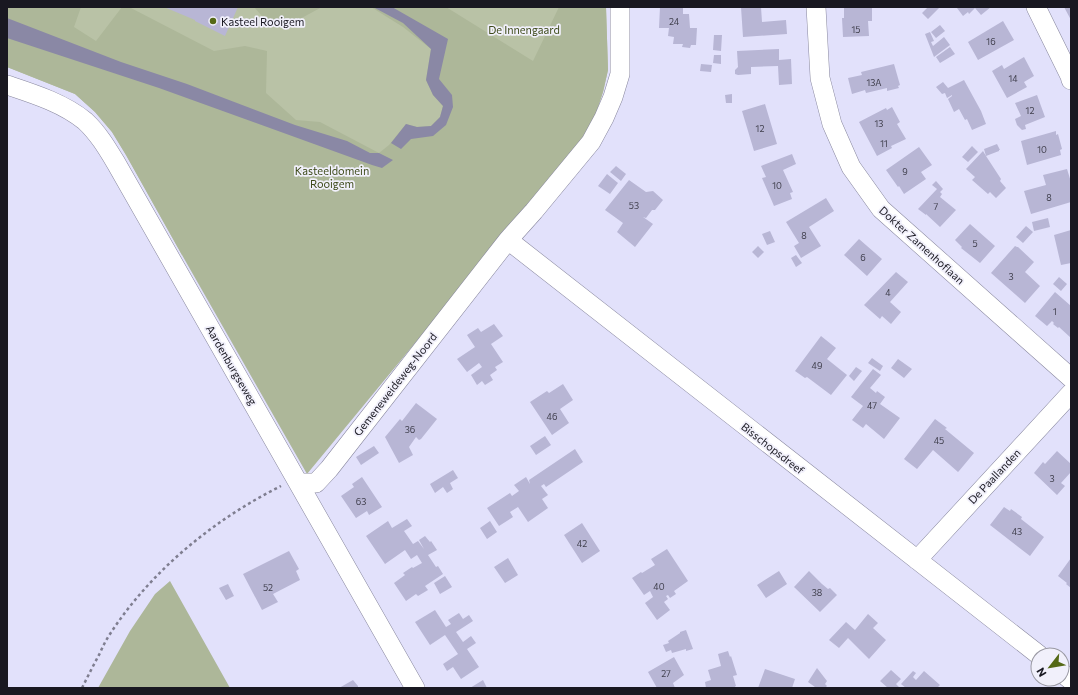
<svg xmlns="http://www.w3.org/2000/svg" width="1078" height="695" font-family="Commissioner,sans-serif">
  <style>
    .green { fill: #b9c2a6 }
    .forest { fill: #adb799 }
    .water { fill: #8a88a5 }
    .building { fill: #b8b6d5 }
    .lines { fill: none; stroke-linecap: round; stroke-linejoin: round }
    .minor-casing { stroke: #88879e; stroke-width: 20 }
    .path { stroke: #7f7e90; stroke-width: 2.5; stroke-dasharray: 3 3; stroke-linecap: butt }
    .minor { stroke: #fff; stroke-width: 19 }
    .poi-dot { fill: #556916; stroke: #f1f0fb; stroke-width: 1.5 }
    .labels { text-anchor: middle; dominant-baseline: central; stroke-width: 3.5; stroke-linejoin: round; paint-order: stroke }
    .number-label { font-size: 9px; fill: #41404e }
    .poi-label { font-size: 11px; fill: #191821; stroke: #f1f0fb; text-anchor: start }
    .park-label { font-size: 11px; fill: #3d4a19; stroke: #f1f0fb }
    .street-label { font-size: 11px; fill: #191821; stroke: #f1f0fb }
  </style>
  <rect width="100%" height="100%" fill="#e2e1fb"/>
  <!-- green -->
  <path class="green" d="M7,7H606L608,70L603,92L596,113L182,255L126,155L112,132L95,112L75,94L7,67Z"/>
  <!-- forest -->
  <path class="forest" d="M7,7H81L74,27L96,41L122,7H129L214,51L245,46L267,51L266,93L296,120L320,122L379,153L389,145L406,124L417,127L431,126L440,117L443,106L433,95L426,80L431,49L403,27L371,7H446L533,61L559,7H606L608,70L603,92L596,113L584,136L571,154L307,474L182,255L126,155L112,132L95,112L75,94L7,67Z
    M254,7H322L285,27L268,23Z
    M170,581L230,688H98L130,631L155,594Z"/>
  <!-- water -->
  <path class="water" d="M373,7H392L448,39L439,79L452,95L453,107L446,125L433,136L411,139L401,149L391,143L406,124L417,127L431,126L440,117L443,106L433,95L426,80L431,49L403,23Z
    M7,18L121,62L187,84L295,125L347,141L370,153H379L393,160L382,168L372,165L159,88L7,38Z"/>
  <!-- building -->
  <path class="building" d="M164,7H238L225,36L195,21V20Z
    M660,7H683V14H689L690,28H697L696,45H691L690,48L682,47L683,44H673L674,37L668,36L669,28H659Z
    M741,7H761L762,22L786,20L787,34L743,37Z
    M844,7H872V21H868L869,36L843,37L842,18H844Z
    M928,7H940L928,19L922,13Z
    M958,7H991L981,15L975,8L969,14L968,12L963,16L957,8Z
    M1064,7H1071V20Z
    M1003,21L1014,40L978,60L968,42Z
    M940,25L945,31L936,38L931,32Z
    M930,32L934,41L931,42L933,46L944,37L950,45L934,57L925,34Z
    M714,35H722L721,51L713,50Z
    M950,47L955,54L940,63L936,57Z
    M779,49V60L791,59L792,84L779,85L778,66L751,67V74L738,75L735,74V70L738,67L737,51Z
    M714,55H721V64L713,63Z
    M1024,57L1034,76L1024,82L1027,87L1007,98L992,71L1002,65L1004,69Z
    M701,64L712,65L711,72L700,71Z
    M894,64L900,85L898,86L899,88L887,91V88L866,93L865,90L852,94L848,78L862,75L861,72Z
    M964,80L981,111L986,124L972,130L967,119L965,120L959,109L954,112L948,99L952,96V95L947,98L945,93L942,94L936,87L943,82L948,88Z
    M732,94V103H726L725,95Z
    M1037,95L1045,117L1025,125L1026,129L1022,130L1017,125L1015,119L1021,116L1015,103Z
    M765,104L777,144L754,151L742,111Z
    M892,107L900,122L897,124L906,139L891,146L892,148L877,156L859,122L886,108L887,110Z
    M1056,131V135L1058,134L1062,149L1060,150L1061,155L1027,165L1021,141Z
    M997,144L1000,150H999V151L986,156L1001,179L1000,181L1006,188L996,198L990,192L988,194L972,180L975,177L966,169L983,151L986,156L984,149Z
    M972,146L978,152L968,162L962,157Z
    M919,147L932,165L921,172L926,179L904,194L899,186L898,187L886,170Z
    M792,154L796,164L783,170L793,192L790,193L792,199L774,206L762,178L766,177L761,166Z
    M616,166L626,174L621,181L610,172Z
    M1067,169L1071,182V202L1031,214L1024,191L1046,185L1043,175Z
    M607,174L618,183L610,194L598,186Z
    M629,180L646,192L653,191L663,200L655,210H652L646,218L643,217L653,224L635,247L617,232L623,223L605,210Z
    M936,181L943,189L940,192L942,194L940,197L956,210L940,227L926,214V215L918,209L937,189L932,185Z
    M826,198L834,211L809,227L821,246L801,258L794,246L799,243L786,222Z
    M1048,218L1050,227L1034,231L1032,222Z
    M970,224L995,246L980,263L961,248L962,247L955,240Z
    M1026,226L1033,232L1023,243L1016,237Z
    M1071,230V263L1061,265L1054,235Z
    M770,231L775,242L767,245L762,234Z
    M859,239L882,259L867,276L844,255Z
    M758,246L764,252L758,258L752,252Z
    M1015,246L1017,247H1018L1034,262L1025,272L1040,286L1025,303L991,273Z
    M796,255L802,263L796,267L791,258Z
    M896,272L908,282L890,302L901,312L891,324L882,316L880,319L864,305Z
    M1059,277L1067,284L1061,291L1053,284Z
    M1055,292L1071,306V338L1059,327L1058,328L1053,324L1054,323L1052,321L1047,326L1035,316Z
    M494,324L503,336L491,344L503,362L495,367L497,370L490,375L493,380L485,385L482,381L477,385L471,375L482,367L479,363L467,372L457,359L475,347L467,335L478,328L481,332Z
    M821,336L836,348L827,359L847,375L831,395L807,377L805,378L795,371Z
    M872,358L883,366L880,371L868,363Z
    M898,359L912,369L904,378L891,368Z
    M856,367L862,371L854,381L849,376Z
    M873,369L881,375L870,388L876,393L877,391L885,397L880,404L900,418L884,439L866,424L863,428L852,420L863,406L851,397Z
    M563,384L573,400L560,409L569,423L552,435L530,402L547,391L549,393Z
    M416,403L437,419L421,439L419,440L416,437L409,447L413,455L399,463L385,437L400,419L402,421Z
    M935,419L947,428L945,429L974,453L959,471L958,472L933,450L917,469L904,459Z
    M545,436L551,445L536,455L530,446Z
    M374,446L379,453L361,465L356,457Z
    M575,449L583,462L546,487L544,484L541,486L548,495L542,499L548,508L528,522L518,507L510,512L513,517L499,526L487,508L510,493L512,496L519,491L514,485L526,477L530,484L529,480Z
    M1057,451L1071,464V472L1061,483L1065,486L1057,495L1034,473L1043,462L1045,464Z
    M453,470L458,478L450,483L453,489L447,493L443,487L435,493L430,484Z
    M362,477L382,507L369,515L367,511L356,518L341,496L354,487L352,484Z
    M1004,507L1010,511L1011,509L1022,517L1021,519L1044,537L1030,556L990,525Z
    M407,519L412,526L404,531L413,544L418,541L424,549L419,540L425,536L430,542L431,541L437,550L428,555L436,567L438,566L443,574L425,586L428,590L418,596L416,594L406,601L394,583L405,575L403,573L412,567L413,568L422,563L417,555L411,559L405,550L385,564L366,536L388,521L392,528Z
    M490,521L497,532L487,539L480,528Z
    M582,523L600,551L582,563L564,535Z
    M667,549L688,581L674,591L676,594L670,598L668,595L666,596L668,599L664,602L670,610L657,620L645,603L653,597L650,591L644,595L632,578L641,572L642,573L655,565L651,559Z
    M289,551L299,569L296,571L300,580L273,594L278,602L262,610L243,574Z
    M508,558L518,575L505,583L494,567Z
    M1071,558V588L1066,584L1067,583L1058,576Z
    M779,571L787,584L766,598L757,585Z
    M809,571L822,584L828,589L830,588L837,595L820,612L794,587Z
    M445,576L452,587L440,594L434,583Z
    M228,584L234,596L226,600L219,588Z
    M435,610L446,627L451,624L448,620L459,613L463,619L469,615L473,621L456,632L463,642L471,636L476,643L467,649L479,667L461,679L453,667L447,671L443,664L458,654L445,635L430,645L415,622Z
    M868,614L878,623L873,628L886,640L869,659L848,638L839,648L829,640L846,622L855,630Z
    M686,630L693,649L686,651V649L672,653L671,650L666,652L663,645L669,643L668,641L680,633V632Z
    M728,651L730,657L731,656L737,675L733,676L736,686H735L736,688H706L705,682L711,680L708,670L721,666L718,654Z
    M674,657L684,675L673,683L675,688H657L648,672Z
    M817,668L827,681L825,684L827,686L825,688H814L815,687L808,682Z
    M765,669L795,679L792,688H758Z
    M891,670L901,679L896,684L899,687L897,688H888L880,681Z
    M913,671L916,673L913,677L916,680L924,671L940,685L937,688H906L901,684Z
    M353,680L358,686V688H339Z
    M483,680L487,688H470Z"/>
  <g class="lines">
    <!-- minor casing -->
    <g class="minor-casing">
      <path id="minor" d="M816,7L820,78L832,124L851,167L881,209L1071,378
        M1036,7L1070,76L1071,80
        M7,85C34,94 63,103 85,121C98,133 107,148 116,163L415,688
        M508,240L1039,655
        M299,483H316L329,469L508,240L534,211L591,142L604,118L613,97L620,74V7
        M917,560L1071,393
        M1062,673L1071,680"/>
    </g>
    <!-- path -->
    <path class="path" d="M82,688C88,676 94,664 100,653C103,646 106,640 110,634C151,571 213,520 281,486"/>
    <!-- minor -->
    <use href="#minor" class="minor"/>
  </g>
  <!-- markers -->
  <circle class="poi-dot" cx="213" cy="21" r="4"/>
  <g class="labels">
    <!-- number labels -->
    <g class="number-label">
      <text x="674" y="21">24</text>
      <text x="856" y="29">15</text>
      <text x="991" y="41">16</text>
      <text x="1013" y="78">14</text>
      <text x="874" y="82">13A</text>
      <text x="1030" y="110">12</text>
      <text x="879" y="123">13</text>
      <text x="760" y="128">12</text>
      <text x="884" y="143">11</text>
      <text x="1042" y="149">10</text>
      <text x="905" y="171">9</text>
      <text x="777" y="185">10</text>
      <text x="1049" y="197">8</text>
      <text x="634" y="205">53</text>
      <text x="936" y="206">7</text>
      <text x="804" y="235">8</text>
      <text x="975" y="243">5</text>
      <text x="863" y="257">6</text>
      <text x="1011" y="276">3</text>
      <text x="888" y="292">4</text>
      <text x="1055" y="311">1</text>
      <text x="817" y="365">49</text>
      <text x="872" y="405">47</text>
      <text x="552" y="416">46</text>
      <text x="410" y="429">36</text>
      <text x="939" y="440">45</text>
      <text x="1052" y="478">3</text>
      <text x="361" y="501">63</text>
      <text x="1017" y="531">43</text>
      <text x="582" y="543">42</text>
      <text x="659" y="586">40</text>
      <text x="268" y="587">52</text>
      <text x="817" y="592">38</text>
      <text x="666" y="673">27</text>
    </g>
    <!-- poi labels -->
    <g class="poi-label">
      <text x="221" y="21">Kasteel Rooigem</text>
    </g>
    <!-- park labels -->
    <g class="park-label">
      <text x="524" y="29">De Innengaard</text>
      <text x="332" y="170">Kasteeldomein<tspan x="332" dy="13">Rooigem</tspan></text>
    </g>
    <!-- street labels -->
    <g class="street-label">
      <text transform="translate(922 245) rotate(42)">Dokter Zamenhoflaan</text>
      <text transform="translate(232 365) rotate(60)">Aardenburgseweg</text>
      <text transform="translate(395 384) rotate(-52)">Gemeneweideweg-Noord</text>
      <text transform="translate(773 448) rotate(38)">Bisschopsdreef</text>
      <text transform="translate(994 476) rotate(-47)">De Paallanden</text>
    </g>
  </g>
  <!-- border -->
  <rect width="1078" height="695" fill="none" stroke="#191821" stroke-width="16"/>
  <!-- north arrow -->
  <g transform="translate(1050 667) rotate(239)"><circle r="19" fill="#f1f0fb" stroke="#9b9aa4"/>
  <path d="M0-3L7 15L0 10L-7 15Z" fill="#556916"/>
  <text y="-6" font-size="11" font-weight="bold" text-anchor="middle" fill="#191821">N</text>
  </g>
</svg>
